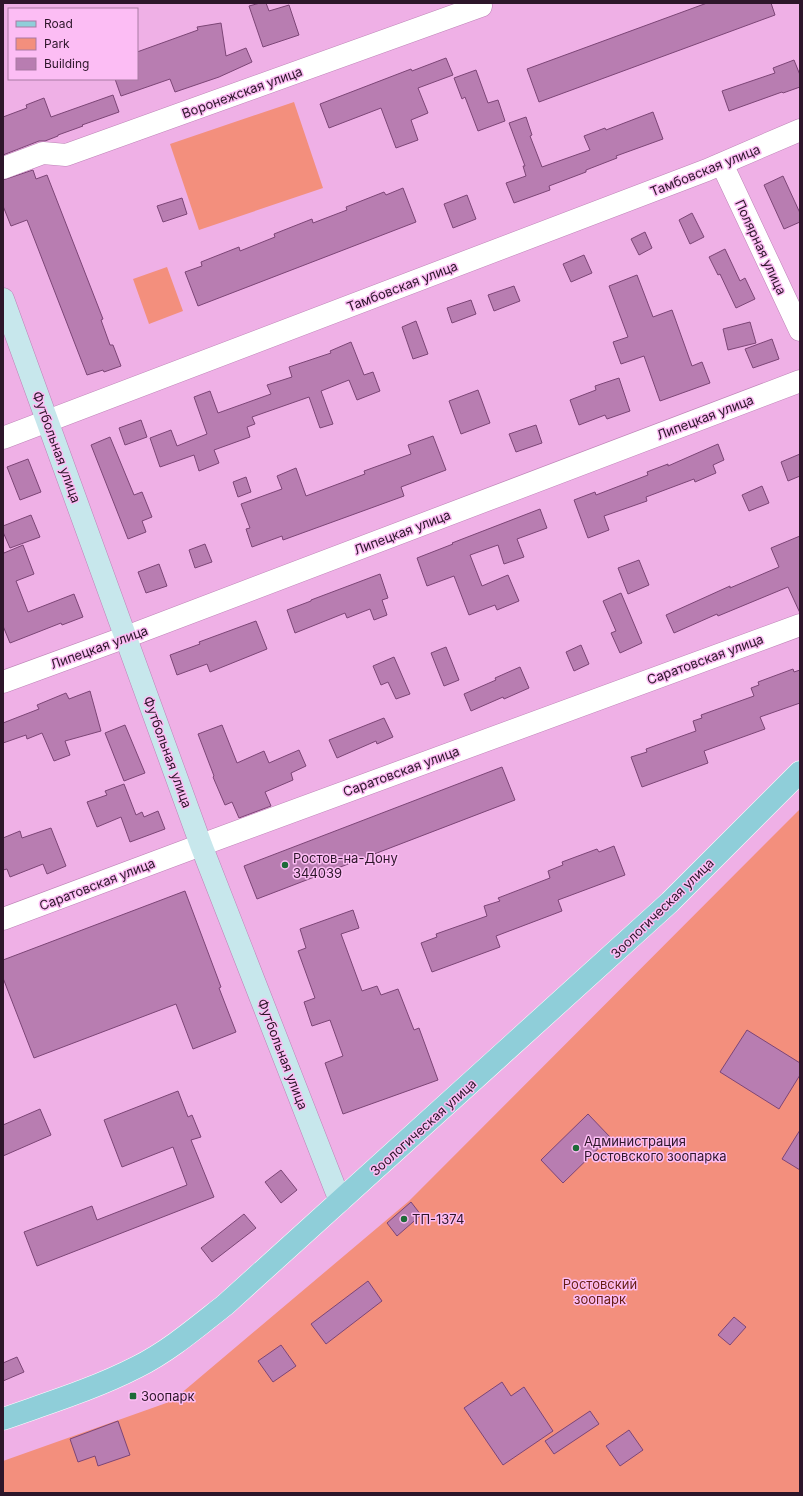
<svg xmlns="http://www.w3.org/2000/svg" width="803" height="1496" font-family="Inter,sans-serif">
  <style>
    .green { fill: #f38f7d }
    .building { fill: #b87db1; stroke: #7c4576 }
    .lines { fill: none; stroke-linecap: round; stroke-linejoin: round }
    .street-casing { stroke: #bd82b6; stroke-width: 23 }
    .secondary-casing { stroke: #bd82b6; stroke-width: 23 }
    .primary-casing { stroke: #fff; stroke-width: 23 }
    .street { stroke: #fff; stroke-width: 22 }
    .secondary { stroke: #c7e7ec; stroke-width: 22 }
    .primary { stroke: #8fced9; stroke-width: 22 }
    .poi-dot { fill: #1e6a38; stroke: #fcbdf4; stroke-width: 1.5 }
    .labels { text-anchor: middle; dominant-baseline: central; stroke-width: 3; stroke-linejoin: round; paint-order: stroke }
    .street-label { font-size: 13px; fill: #2d162a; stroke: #fcbdf4 }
    .poi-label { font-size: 13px; fill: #2d162a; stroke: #fcbdf4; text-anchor: start }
    .park-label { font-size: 13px; fill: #651d13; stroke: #fcbdf4 }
  </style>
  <rect width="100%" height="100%" fill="#efb0e6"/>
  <!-- green -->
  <path class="green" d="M294,102L323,188L199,230L170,144Z
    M167,267L183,311L149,324L133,279Z
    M800,809V1493H3V1461L172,1401L409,1201Z"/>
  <!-- building -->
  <path class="building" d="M260,3H266L269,11L289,5L299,35L263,47L249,6Z
    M707,3H771L775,15L539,102L527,69Z
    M221,23L226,56L246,48L252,62L219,77L175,92L170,79L121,96L115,79H137V52L198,30L197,27Z
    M446,58L453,75L418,88L428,113L411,120L418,140L396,148L381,108L329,128L320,104L411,69L412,71Z
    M794,60L800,75V87L783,93L782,92L729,111L722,91L775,73L773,68Z
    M476,70L488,103L498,100L505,121L478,131L465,97L462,99L454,78Z
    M113,95L119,112L82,125L83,126L58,135V136L45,141H39L3,155V117L27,108L26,105L44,98L51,117Z
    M653,112L663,139L616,156L617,158L586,170V172L549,186L550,190L514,203L506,183L526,176L523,166H525L509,123L526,117L532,135L530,136L542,167L590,150L584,136L605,128L606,130Z
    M33,170L36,179L47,175L103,319L101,320L110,345H113L121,366L104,372L103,370L87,375L27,220L11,226L3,206V180Z
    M783,176L800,213V222L784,229L764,185Z
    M403,188L416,222L198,306L185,272L202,266L201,262L239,247L240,251L275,237L274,234L312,219L313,223L347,210L346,207L384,192L386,195Z
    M467,195L476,219L453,228L444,204Z
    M182,198L187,214L163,222L157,206Z
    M692,213L704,237L690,244L679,220Z
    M645,232L652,248L639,255L631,239Z
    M725,249L740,281L745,278L755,299L736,308L720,274L718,275L709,257Z
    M584,255L592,273L571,282L563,264Z
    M637,275L653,317L672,310L692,366L702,362L710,383L660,401L644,356L621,364L613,342L628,337L609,286Z
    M514,286L520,301L494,311L488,295Z
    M471,300L476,314L452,323L447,308Z
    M416,321L428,354L413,359L402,327Z
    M750,322L756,343L728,350L723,329Z
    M772,339L779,359L753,368L745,349Z
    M351,342L364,375L373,372L380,391L357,400L349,380L321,391L333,424L320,428L309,397L252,417L255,424L247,427L250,437L214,450L219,463L199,471L194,455L160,467L150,438L171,430L177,446L207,434L194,397L210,391L218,413L271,394L267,385L292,377L289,367L331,353L330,351Z
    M619,378L630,411L607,419L605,415L579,425L570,400L596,390L595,386Z
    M478,390L490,423L461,434L449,401Z
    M141,420L147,437L125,445L119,428Z
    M536,425L542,443L516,452L509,434Z
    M433,436L446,470L401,487L404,496L283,540L282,536L252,547L246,529L250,528L241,504L282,489L277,476L296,468L306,496L365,474L364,471L411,454L408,445Z
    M110,437L134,495L142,492L152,517L142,521L146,532L128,539L91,445Z
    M718,444L724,460L713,465L716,473L695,482L694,479L646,497L647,501L604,516L609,530L588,538L574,500L595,492L596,495L648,475L647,472L668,464V466Z
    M800,454V476L788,481L781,462Z
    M28,459L41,492L20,500L7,467Z
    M246,477L251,492L238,497L233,482Z
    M762,486L769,503L749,511L742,495Z
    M540,509L547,528L517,539L524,557L504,564L498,545L470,555L482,586L508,575L519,601L497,610L495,605L469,615L454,576L427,586L417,558L453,544L452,543Z
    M31,515L40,537L10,548L3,532V526Z
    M800,536V613L788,587L718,616L717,614L674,633L666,615L730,586V588L779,567L771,548Z
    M205,544L212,562L195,568L189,550Z
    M23,545L34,574L16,581L28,612L74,594L83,617L62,625L61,623L10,643L3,626V551L4,553Z
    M639,560L649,585L628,594L618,568Z
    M159,564L167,586L146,593L138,572Z
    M380,574L388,598L382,600L387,615L374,620L370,609L347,618L345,613L295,633L287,610L311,601V600Z
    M621,593L642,643L620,653L611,633L616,631L603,601Z
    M256,621L267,649L210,672L207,664L177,675L170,655L200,644L199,642Z
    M581,645L589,664L574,671L566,652Z
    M446,647L459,680L444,686L431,653Z
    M394,657L410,694L396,699L388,682L381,685L373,666Z
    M520,667L529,688L504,699L503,697L471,711L464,694L496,680L495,678Z
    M793,669L794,672L800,670V703L760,717L765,729L704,751L708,763L642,787L631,757L647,752L646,749L696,731L693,721L702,718L701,715L754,696L751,688L759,685L758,682Z
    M90,691L101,731L65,741L70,755L54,761L42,733L27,739L26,735L3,743V723L39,709L37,705L66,693L69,699Z
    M384,718L393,737L377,744L376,741L337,758L329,740Z
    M125,725L145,773L124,781L105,733Z
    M222,725L237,763L264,751L269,763L299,750L306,766L291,773L293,780L265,792L271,806L239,818L232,802L225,805L213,777L214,776L198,734Z
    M502,767L515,800L257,899L244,866Z
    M124,784L136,815L142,812L144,817L158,811L165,829L130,842L121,817L97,827L87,802L107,795L105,791Z
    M51,828L66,866L47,874L43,864L10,877L7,869L3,870V838L20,831L22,838Z
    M614,846L625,875L558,900L562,911L496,936L500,947L432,972L421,943L437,937L436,934L487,916L484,906L500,901L498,898L550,878L548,871L563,865L562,862L597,849L599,852Z
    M185,891L221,987L219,988L236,1032L193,1049L176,1004L34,1058L3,978V960Z
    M353,910L359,928L341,934L362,991L377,986L381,995L398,989L414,1030L419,1028L438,1080L343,1114L325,1063L343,1056L330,1020L312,1026L304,1002L315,998L298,951L306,948L300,929Z
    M747,1030L800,1063V1075L779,1109L720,1072Z
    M178,1091L188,1117L192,1115L201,1137L191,1140L214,1197L37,1266L24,1232L92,1206L97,1220L187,1185L173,1147L122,1167L104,1120Z
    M40,1109L51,1135L3,1156V1125Z
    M588,1114L610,1137L563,1183L541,1160Z
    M800,1130V1170L782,1159Z
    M281,1170L297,1190L281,1203L265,1182Z
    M411,1202L421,1215L397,1236L387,1223Z
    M244,1214L256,1228L212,1262L201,1248Z
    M368,1281L382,1301L326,1344L311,1324Z
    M734,1317L746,1327L730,1345L718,1335Z
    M281,1345L296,1366L273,1382L258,1361Z
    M17,1357L24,1372L3,1381V1363Z
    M502,1382L511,1396L524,1387L553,1431L503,1465L464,1408Z
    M590,1411L599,1424L554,1454L545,1441Z
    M118,1421L130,1455L98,1466L95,1456L78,1462L70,1439Z
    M629,1430L643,1450L620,1466L606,1446Z"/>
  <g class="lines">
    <!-- street casing -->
    <g class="street-casing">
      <path id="street" d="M722,164L800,330
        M3,168L43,153L66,155L481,6
        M3,438L707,170L800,130
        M3,682L126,637L800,381
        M3,919L201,845L800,625"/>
    </g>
    <!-- secondary casing -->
    <g class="secondary-casing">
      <path id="secondary" d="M3,299L201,845L340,1201"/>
    </g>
    <!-- primary casing -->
    <g class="primary-casing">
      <path id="primary" d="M3,1419C48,1403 94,1389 137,1367C169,1351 197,1327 225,1305L670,902L800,772"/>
    </g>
    <!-- street -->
    <use href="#street" class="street"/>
    <!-- secondary -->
    <use href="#secondary" class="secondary"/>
    <!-- primary -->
    <use href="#primary" class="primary"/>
  </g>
  <!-- markers -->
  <g class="poi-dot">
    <circle cx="285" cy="865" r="4"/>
    <circle cx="576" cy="1148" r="4"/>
    <circle cx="404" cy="1219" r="4"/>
    <rect x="129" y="1392" width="8" height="8" rx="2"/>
  </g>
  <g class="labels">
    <!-- street labels -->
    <g class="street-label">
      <text transform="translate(242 92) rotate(-20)">Воронежская улица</text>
      <text transform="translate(705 170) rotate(-22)">Тамбовская улица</text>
      <text transform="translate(761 247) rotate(65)">Полярная улица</text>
      <text transform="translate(402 286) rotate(-21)">Тамбовская улица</text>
      <text transform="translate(705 417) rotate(-21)">Липецкая улица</text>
      <text transform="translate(57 447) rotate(70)">Футбольная улица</text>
      <text transform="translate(402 532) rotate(-21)">Липецкая улица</text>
      <text transform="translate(99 647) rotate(-20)">Липецкая улица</text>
      <text transform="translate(705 659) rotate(-20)">Саратовская улица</text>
      <text transform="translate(168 752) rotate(70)">Футбольная улица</text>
      <text transform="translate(401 771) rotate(-20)">Саратовская улица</text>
      <text transform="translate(97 884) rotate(-21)">Саратовская улица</text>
      <text transform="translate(662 908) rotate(-44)">Зоологическая улица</text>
      <text transform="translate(283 1054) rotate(69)">Футбольная улица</text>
      <text transform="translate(423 1127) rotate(-42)">Зоологическая улица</text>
    </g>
    <!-- poi labels -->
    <g class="poi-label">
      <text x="293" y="858">Ростов-на-Дону<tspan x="293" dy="15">344039</tspan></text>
      <text x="584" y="1141">Администрация<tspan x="584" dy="15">Ростовского зоопарка</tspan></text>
      <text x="412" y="1219">ТП-1374</text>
      <text x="141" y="1396">Зоопарк</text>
    </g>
    <!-- park labels -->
    <g class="park-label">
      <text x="600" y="1284">Ростовский<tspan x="600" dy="15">зоопарк</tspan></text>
    </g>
  </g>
  <!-- border -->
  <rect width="803" height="1496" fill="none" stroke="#2d162a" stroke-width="8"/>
  <!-- legend -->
  <rect x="8" y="8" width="130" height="72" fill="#fcbdf4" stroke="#a97aa3"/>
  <rect x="16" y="21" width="20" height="6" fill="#8fced9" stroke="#a97aa3"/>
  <text x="44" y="28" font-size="12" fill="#2d162a">Road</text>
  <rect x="16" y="38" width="20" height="12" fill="#f38f7d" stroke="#a97aa3"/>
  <text x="44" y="48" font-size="12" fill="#2d162a">Park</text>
  <rect x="16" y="58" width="20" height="12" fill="#b87db1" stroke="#a97aa3"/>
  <text x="44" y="68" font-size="12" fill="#2d162a">Building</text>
</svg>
